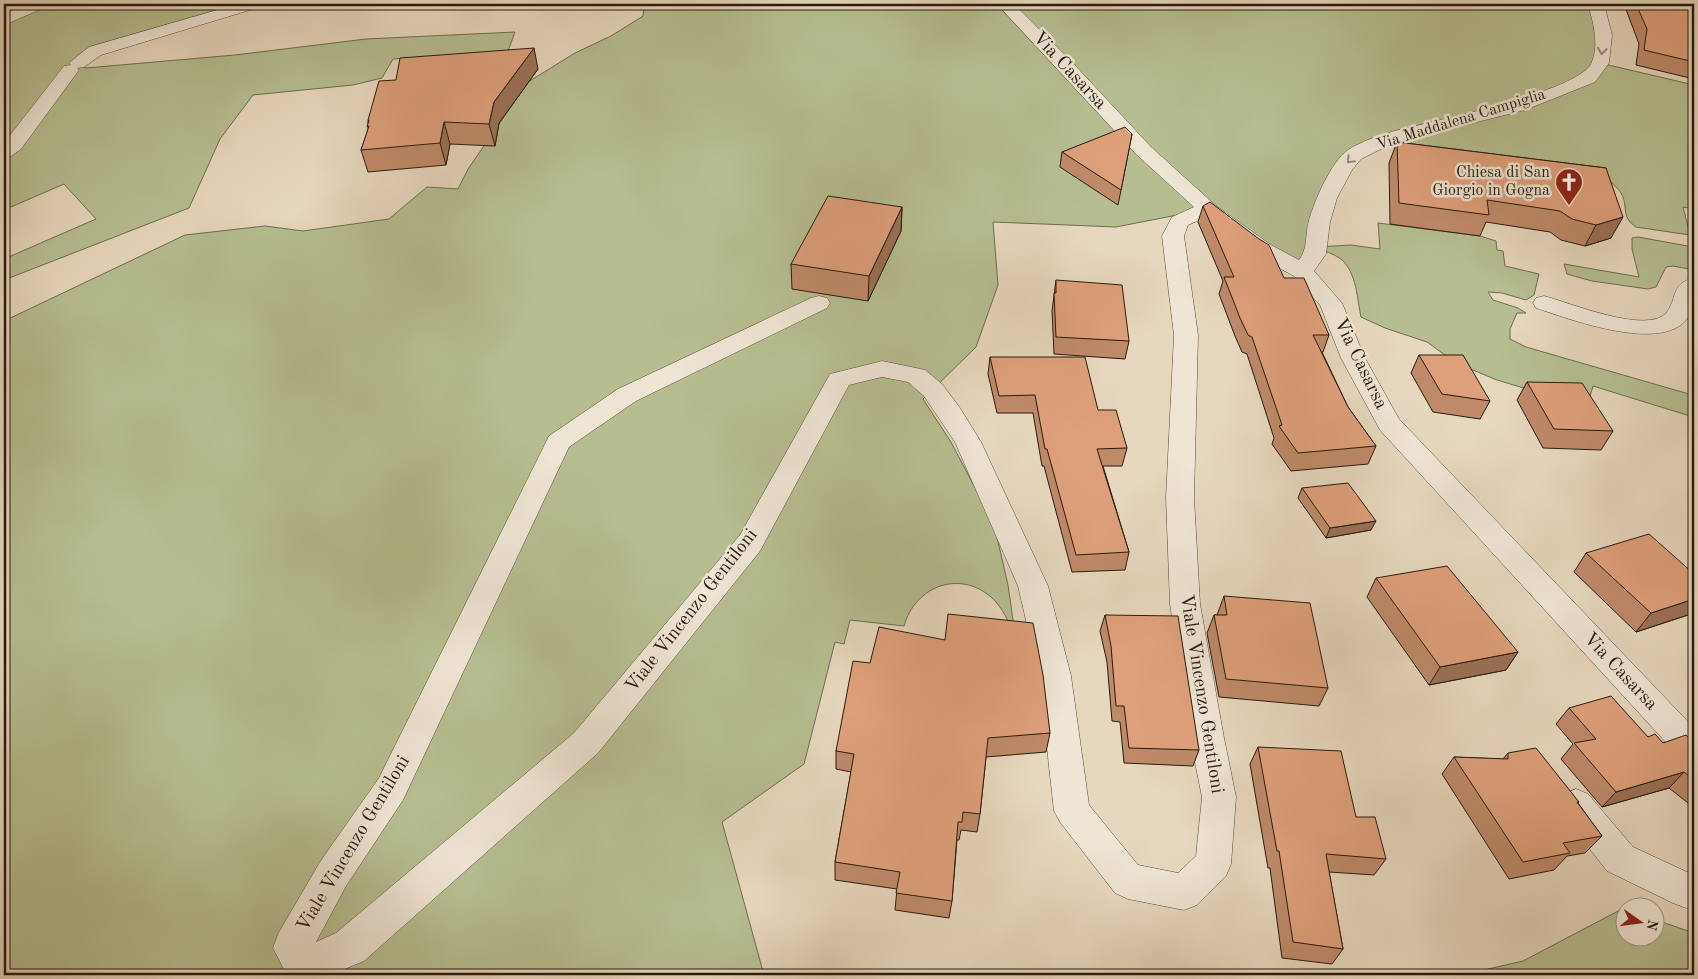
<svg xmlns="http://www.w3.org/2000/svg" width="1698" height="979" font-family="'Old Standard TT',serif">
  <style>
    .green { fill: #b6be91; stroke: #6e6c4e }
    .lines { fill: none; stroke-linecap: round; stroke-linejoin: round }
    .street-casing { stroke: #564a38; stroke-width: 1 }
    .street { fill: #efe5d5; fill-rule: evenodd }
    .wall { fill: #bf8a6a; stroke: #261b0c }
    .shaded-wall { fill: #9b7056; stroke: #261b0c }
    .building { fill: #dea07b; stroke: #261b0c }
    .oneway { stroke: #958a7b }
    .labels { text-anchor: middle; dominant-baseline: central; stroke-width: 5; stroke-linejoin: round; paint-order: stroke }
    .far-street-label { font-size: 16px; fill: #261b0c; stroke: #efe5d5 }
    .far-poi-label { font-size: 16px; fill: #261b0c; stroke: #efe5d5; text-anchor: end }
    .street-label { font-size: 19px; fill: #261b0c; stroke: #efe5d5 }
  </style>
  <rect width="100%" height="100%" fill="#e7d7be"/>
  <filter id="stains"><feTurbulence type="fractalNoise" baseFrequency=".004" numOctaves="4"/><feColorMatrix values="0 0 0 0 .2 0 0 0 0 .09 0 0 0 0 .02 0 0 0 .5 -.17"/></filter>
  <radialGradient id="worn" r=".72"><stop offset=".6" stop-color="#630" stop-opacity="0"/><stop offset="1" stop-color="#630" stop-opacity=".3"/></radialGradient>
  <!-- green -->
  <path class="green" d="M4,4H35L24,12L40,4H254L95,51L78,64L86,68L235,55L366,39L515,32L508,51L393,59L382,78L353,85L253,95L220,139L189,208L4,280V259L96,219L64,184L4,210Z
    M307,4H502L474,7L367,5L317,9Z
    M644,4H1596L1599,11L1600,63L1694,85V209L1683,207L1690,235L1636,227C1620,216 1629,207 1621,193C1618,188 1613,184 1609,180L1406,147L1398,142L1354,155L1316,247L1351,245L1380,249L1378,223L1480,236L1496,241L1497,250L1503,251L1505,266L1539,274L1534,295L1526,300L1502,293L1488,292L1493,300L1518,308L1526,313H1517L1510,329V339L1526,347L1689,394L1690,416L1593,386L1587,407L1497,380L1456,363L1427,342L1385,328L1361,317C1357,299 1357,273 1341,259C1334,254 1324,251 1316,247L1302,271L1208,209L1116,227L993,222L998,285L976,347L923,399L951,442L994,524L1008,585L1015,634C1008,622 1003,608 992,598C960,569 915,586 904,626L850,620L844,644L835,642L804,764L722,822L764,975H4V321L185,235L265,226L303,231L389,219L427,187L458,189L468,169L528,82L575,53L611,36L643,16Z
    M1638,237L1693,247L1694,270L1673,266L1666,267L1656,287L1648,289L1592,281L1567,274L1564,264L1639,277L1632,249V238Z
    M1622,909L1625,910L1626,936H1656V920L1694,933V975H1462L1523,961Z"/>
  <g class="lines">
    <!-- street casing -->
    <g class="street-casing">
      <path id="street" d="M27,4H48L46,7L4,25V14Z
        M238,4H262L260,7L101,55L84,67L77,68L79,70L76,74L21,149L11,156L4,158V143L64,66L71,65L69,63L89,47Z
        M997,4H1014L1070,60L1151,147L1215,205L1271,245L1299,260C1308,249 1305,234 1309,220C1315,200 1331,162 1348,150C1362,141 1379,136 1394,131C1430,122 1576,92 1591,64C1600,45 1593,22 1588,4H1604L1612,35L1609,63L1595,82L1525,110L1408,139L1389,145L1361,159L1352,170L1337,198L1330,222L1326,254L1314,271L1342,303L1365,358L1399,419L1694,728V765L1682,760L1380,430L1341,358L1320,305L1294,276L1255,255L1206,217L1188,225L1184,236L1198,335L1194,498L1200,604L1224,738L1236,797L1231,864L1226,876L1197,905L1184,910L1128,899L1115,893L1060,822L1054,811L1039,676L1018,586L955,442L924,396L908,382L882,377L849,385L760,551L598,753L364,961L330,975H287L273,948L278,934L320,862L379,778L549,436L618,389L811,298L819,296L827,298L830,303L827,308L636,401L569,447L403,800L346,886L316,942L336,933L574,733L740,535L830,374L882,361L916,368L925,370L942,384L960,408L981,442L1048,586L1071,676L1089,805L1138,865L1178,873L1196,856L1202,797L1190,738L1170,604L1166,498L1174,335L1162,236L1172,217L1194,207L1137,155Z
        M1694,278C1694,285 1695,294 1694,301C1686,364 1570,319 1536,308L1533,303L1536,298L1544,296C1568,302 1649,336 1667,312C1678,297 1670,284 1694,278Z
        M1576,789L1588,794L1633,847L1687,872L1694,871V907L1686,908L1673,903L1607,871L1564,816L1558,805L1564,794Z"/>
    </g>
    <!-- street -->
    <use href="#street" class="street"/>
  </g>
  <!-- wall -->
  <path class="wall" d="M1624,4H1694V79L1636,65L1639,44Z
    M538,69L499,123L495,146L450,144L446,165L368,172L361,150L368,130V120Z
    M1132,134L1118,205L1060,167L1062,152Z
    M1397,142L1606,168L1611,238L1585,246L1561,240L1550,232L1486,222L1480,236L1390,224L1389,163Z
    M1203,206L1284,278L1329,335L1323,352H1322L1348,407L1376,446L1368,464L1291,471L1272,444L1274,438L1247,354L1242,352L1235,336L1219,294L1223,281L1198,222Z
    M902,207L901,231L868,301L792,289L791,264Z
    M1056,280L1129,341L1125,359L1054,354L1052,311Z
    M1419,355L1490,401L1480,419L1433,412L1411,373Z
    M990,357L1098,410L1127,448L1122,466H1103L1129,552L1125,570L1072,572L1044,466H1042L1033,413H997L988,374Z
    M1527,382L1613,431L1601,450L1543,448L1517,400Z
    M1694,452V463L1691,456Z
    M1302,488L1371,530L1326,538L1298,498Z
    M1586,553L1694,574V613L1636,632L1574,572Z
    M1376,578L1518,652L1506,670L1429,685L1367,597Z
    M1224,596L1328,688L1319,706L1219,697L1207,633L1214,615H1217Z
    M1105,615L1199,750L1193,766L1124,763L1120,722L1112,721L1107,662L1100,631Z
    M870,663L1050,733L1046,752L986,757L980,814L977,832L961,830L959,840H957L952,901L949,918L895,910L897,889L835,880V862L851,772L836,769V751Z
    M1569,708L1648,737L1663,743L1694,744V797L1688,803L1669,788L1602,807L1561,759L1573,744L1556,724Z
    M1258,747L1356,817L1386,859L1374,875L1329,872L1343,949L1332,964L1282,958L1270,868H1268L1250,764Z
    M1508,753L1579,802L1578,803L1602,836L1585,853L1567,856L1554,870L1509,879L1442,774L1454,757L1503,759Z"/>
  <!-- shaded-wall -->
  <path class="shaded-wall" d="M534,48L538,69L499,123L495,146L489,124L494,102Z
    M444,122L450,144L446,165L440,143Z
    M902,207L901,231L868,301L869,276Z
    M1623,217L1611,238L1585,246L1596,225Z
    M1376,521L1371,530L1326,538L1330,528Z
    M1694,599V613L1636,632L1651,613Z
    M1518,652L1506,670L1429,685L1440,667Z
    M1684,772L1669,788L1602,807L1616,792Z"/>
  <!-- building -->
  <path class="building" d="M1636,4H1694V62L1644,50L1647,29Z
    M534,48L494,102L489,124L444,122L440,143L361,150L369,126L367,127L369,120H368L379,81L396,80L400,58Z
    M1125,127L1132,134L1121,190L1062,152Z
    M1397,142L1606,168L1623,217L1596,225L1572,219L1560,211L1487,200L1489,215L1399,203Z
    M828,196L902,207L869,276L791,264Z
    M1210,202L1259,239L1269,245L1284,278H1304L1329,335H1313L1348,407L1376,446L1298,453L1279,426L1282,425L1252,337L1248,335L1240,318L1224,277H1234L1203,206Z
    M1056,280L1122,285L1129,341L1056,337L1054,293H1056Z
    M1419,355H1463L1490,401L1442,394Z
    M990,357H1085L1098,410H1116L1127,448L1097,449L1129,552L1076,555L1047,449H1045L1035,395L999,396Z
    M1527,382L1582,383L1613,431L1554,429Z
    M1348,483L1376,521L1330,528L1302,488Z
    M1649,534L1694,574V599L1651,613L1586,553Z
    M1447,566L1518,652L1440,667L1376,578Z
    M1224,596L1310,603L1328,688L1226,679L1214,615H1227Z
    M948,614L1033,623L1043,675L1050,733L988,738L980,814L963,812L962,822H958L952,901L896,893L900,872L835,862L854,754L836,751L853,661L870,663L879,627L945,640Z
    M1105,615L1178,616L1199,750L1129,748L1124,706H1116L1111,646Z
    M1611,696L1648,737L1655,734L1663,743L1686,735L1694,744V780L1684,772L1616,792L1574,743L1596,739L1569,708Z
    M1258,747L1341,751L1356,817H1375L1386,859L1326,854L1343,949L1293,942L1279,851H1277Z
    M1536,748L1579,802H1577L1602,836L1563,843L1570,853L1523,862L1454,757L1508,759V753Z"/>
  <!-- one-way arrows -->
  <defs><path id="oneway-chevron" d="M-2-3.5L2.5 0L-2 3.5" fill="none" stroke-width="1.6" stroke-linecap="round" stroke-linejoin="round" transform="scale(1.25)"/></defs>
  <g class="oneway">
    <use href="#oneway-chevron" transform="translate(1602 51) rotate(98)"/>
    <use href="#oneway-chevron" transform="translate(1350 160) rotate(134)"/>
  </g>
  <!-- icons -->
  <defs>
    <g id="church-pin" transform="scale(1.4375)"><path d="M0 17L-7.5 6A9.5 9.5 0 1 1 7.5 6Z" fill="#8f2418" stroke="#efe5d5"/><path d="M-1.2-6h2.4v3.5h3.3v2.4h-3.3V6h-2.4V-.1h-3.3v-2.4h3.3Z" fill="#fff"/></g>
  </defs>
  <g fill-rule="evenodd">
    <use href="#church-pin" x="1569" y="182"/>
  </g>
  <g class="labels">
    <!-- far-street labels -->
    <g class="far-street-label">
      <text transform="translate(1461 120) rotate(-17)">Via Maddalena Campiglia</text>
    </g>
    <!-- far-poi labels -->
    <g class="far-poi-label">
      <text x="1550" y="173">Chiesa di San<tspan x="1550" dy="18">Giorgio in Gogna</tspan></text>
    </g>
    <!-- street labels -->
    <g class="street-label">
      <text transform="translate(1069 71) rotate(47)">Via Casarsa</text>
      <text transform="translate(1360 364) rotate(64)">Via Casarsa</text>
      <text transform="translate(692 611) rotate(-52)">Viale Vincenzo Gentiloni</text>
      <text transform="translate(1620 672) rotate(47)">Via Casarsa</text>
      <text transform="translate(1201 694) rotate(81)">Viale Vincenzo Gentiloni</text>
      <text transform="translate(354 844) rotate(-59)">Viale Vincenzo Gentiloni</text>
    </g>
  </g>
  <!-- margin -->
  <rect width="1698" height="979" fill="none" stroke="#e7d7be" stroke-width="20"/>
  <rect x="5" y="5" width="1688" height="969" fill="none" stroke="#261b0c" stroke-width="2.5"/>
  <rect x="10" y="10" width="1678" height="959" fill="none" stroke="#261b0c"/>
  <!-- north arrow -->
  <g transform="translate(1640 922) rotate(104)"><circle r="24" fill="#efe5d5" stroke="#9f9485"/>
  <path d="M0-4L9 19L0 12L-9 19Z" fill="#8f2418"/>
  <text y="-8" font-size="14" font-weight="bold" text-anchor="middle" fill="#261b0c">N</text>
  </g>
  <rect width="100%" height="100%" filter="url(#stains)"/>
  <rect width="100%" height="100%" fill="url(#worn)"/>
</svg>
